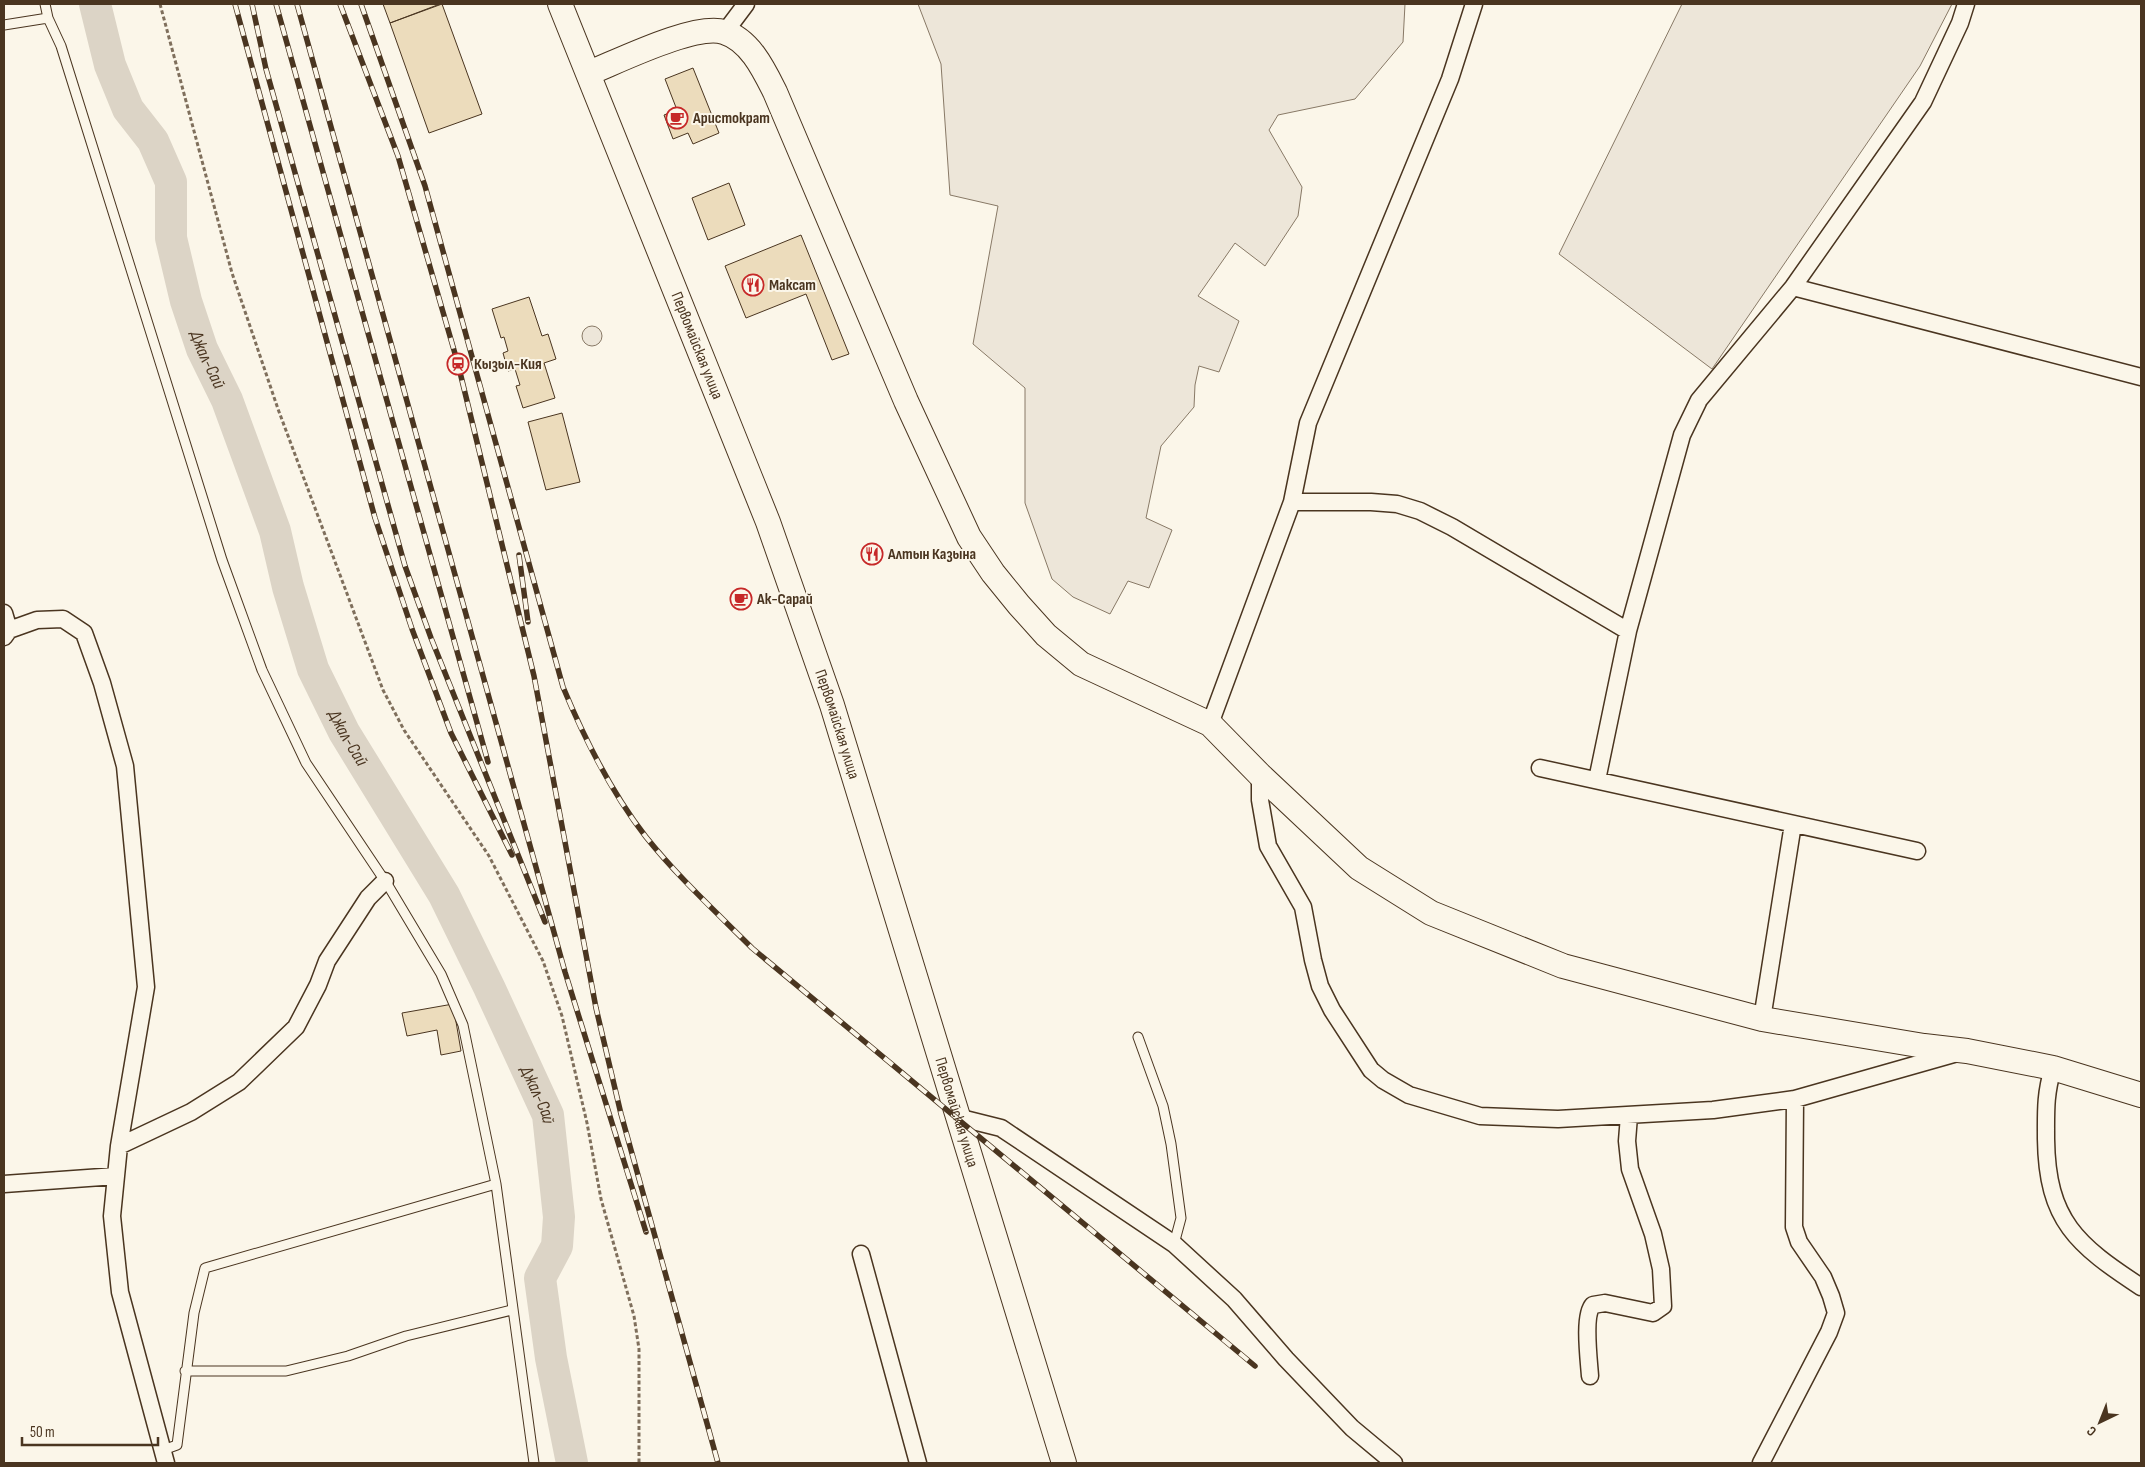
<svg xmlns="http://www.w3.org/2000/svg" width="2145" height="1467" font-family="'Sofia Sans Condensed',sans-serif">
  <style>
    .green { fill: #ede6d9; stroke: #887966 }
    .lines { fill: none; stroke-linecap: round; stroke-linejoin: round }
    .river { stroke: #dcd4c6; stroke-width: 32 }
    .building { fill: #ecdcbc; stroke: #4a3520 }
    .lane-casing { stroke: #4a3520; stroke-width: 11 }
    .street-casing { stroke: #4a3520; stroke-width: 19 }
    .secondary-casing { stroke: #4a3520; stroke-width: 26 }
    .path { stroke: #7f6f5c; stroke-width: 3; stroke-dasharray: 4 2.5; stroke-linecap: butt }
    .lane { stroke: #fbf6e9; stroke-width: 9 }
    .street { stroke: #fbf6e9; stroke-width: 16 }
    .secondary { stroke: #fbf6e9; stroke-width: 24 }
    .rail-casing { stroke: #4a3520; stroke-width: 5.5 }
    .rail { stroke: #fbf6e9; stroke-width: 4; stroke-dasharray: 11; stroke-linecap: butt }
    .labels { text-anchor: middle; dominant-baseline: central; stroke-width: 4; stroke-linejoin: round; paint-order: stroke }
    .poi-label { font-size: 16px; font-weight: bold; fill: #4a3520; stroke: #fbf6e9; text-anchor: start }
    .street-label { font-size: 16px; fill: #4a3520; stroke: #fbf6e9 }
    .water-label { font-size: 18px; font-style: italic; fill: #4a3520; stroke: #fbf6e9 }
  </style>
  <rect width="100%" height="100%" fill="#fbf6e9"/>
  <!-- green -->
  <path class="green" d="M918,4H1405L1403,42L1355,99L1278,115L1269,130L1302,187L1298,216L1265,266L1235,243L1198,296L1239,321L1219,372L1199,366L1195,385L1194,407L1161,446L1146,518L1172,530L1149,588L1128,581L1110,614L1073,597L1052,579L1025,503V388L973,344L998,206L950,195L941,64Z
    M1682,4H1952L1920,66L1712,369L1559,254Z
    M582 336a10 10 0 1 1 20 0a10 10 0 1 1-20 0Z"/>
  <g class="lines">
    <!-- river -->
    <path class="river" id="s1" d="M95,4L110,65L128,109L153,141L171,182V238L186,301L202,349L227,400L275,531L288,587L313,669L344,732L444,895L489,987L548,1115L559,1217L557,1246L540,1278L551,1358L572,1463"/>
  </g>
  <!-- building -->
  <path class="building" d="M383,4H440L390,23Z
    M442,4L482,114L429,133L390,23Z
    M693,68L719,133L693,144L688,133L673,139L664,115L677,110L665,79Z
    M729,183L745,225L708,240L692,198Z
    M801,235L849,354L832,360L806,294L746,318L725,266Z
    M529,297L542,336L548,334L556,359L544,363L555,398L523,408L516,386L520,385L515,369L508,371L503,353L508,351L504,337L501,338L492,309Z
    M562,413L580,482L546,490L528,422Z
    M453,1004L461,1051L441,1055L437,1030L407,1036L402,1013Z"/>
  <g class="lines">
    <!-- lane casing -->
    <g class="lane-casing">
      <path id="lane" d="M45,4L48,18
        M4,25L48,18L61,46L222,560L262,670L306,763L389,887L441,974L463,1025L496,1184L534,1463
        M1138,1037L1163,1106L1171,1144L1181,1218L1174,1244
        M185,1371H286L348,1356L406,1336L512,1310
        M163,1450L177,1445L194,1313L205,1268L496,1184"/>
    </g>
    <!-- street casing -->
    <g class="street-casing">
      <path id="street" d="M725,32L746,4
        M1793,287L2141,377
        M1292,502H1371L1397,504L1420,511L1452,527L1628,631
        M4,613L9,630
        M4,637L9,630L37,620L63,619L84,633L102,683L125,766L146,987L119,1146L112,1216L120,1292L166,1463
        M1210,724L1292,502L1308,423L1450,79L1474,4
        M1540,768L1917,851
        M1260,775V800L1268,846L1303,907L1313,960L1320,986L1332,1010L1371,1070L1383,1080L1409,1095L1480,1116L1558,1119L1713,1110L1795,1099L1957,1053
        M1597,780L1628,631L1682,435L1699,400L1793,287L1923,102L1960,23L1966,4
        M1762,1019L1793,824
        M2053,1068C2045,1095 2046,1111 2046,1139C2047,1221 2077,1245 2141,1287
        M957,1117L1001,1128L1174,1244L1234,1299L1286,1359L1352,1428L1394,1463
        M119,1146L191,1112L239,1082L296,1027L318,985L327,961L368,898L385,881
        M4,1184L116,1176
        M861,1254L918,1463
        M1590,1376C1589,1361 1583,1315 1593,1305L1605,1303L1653,1313L1663,1306L1661,1269L1653,1234L1630,1169L1627,1141L1629,1116
        M1761,1463L1829,1332L1836,1313L1831,1296L1823,1277L1799,1242L1794,1227L1795,1099"/>
    </g>
    <!-- secondary casing -->
    <g class="secondary-casing">
      <g id="secondary">
        <path id="s2" d="M560,4L768,522L832,705L1064,1463"/>
        <path d="M589,73C619,61 695,23 724,32C750,40 764,70 775,92L906,401L969,537L993,573L1019,605L1046,635L1081,664L1210,724L1260,775L1359,868L1431,913L1563,966L1762,1019L1924,1046L1967,1051L2053,1068L2141,1095"/>
      </g>
    </g>
    <!-- path -->
    <path class="path" d="M160,4L232,273L278,409L383,690L404,730L489,856L543,961L562,1016L587,1123L601,1199L634,1316L639,1349V1463"/>
    <!-- lane -->
    <use href="#lane" class="lane"/>
    <!-- street -->
    <use href="#street" class="street"/>
    <!-- secondary -->
    <use href="#secondary" class="secondary"/>
    <!-- rail casing -->
    <g class="rail-casing">
      <path id="rail" d="M235,4L375,518L412,629L451,733L512,855
        M252,4L266,69L405,566L431,638L545,922
        M276,4L488,762
        M297,4L565,972L646,1232
        M340,4L398,156L458,364L534,676L596,1008L621,1114L718,1463
        M361,4L425,186L563,687C585,740 611,792 646,837C678,877 716,912 752,948L1255,1366
        M519,555L528,622"/>
    </g>
    <!-- rail -->
    <use href="#rail" class="rail"/>
  </g>
  <!-- icons -->
  <defs>
    <g id="cafe-ring" transform="scale(1.125)"><circle r="9.5" fill="#fbf6e9" stroke="#c62828" stroke-width="1.5"/><path d="M-5.5-4.5H6V0H3Q3 3.5 0 3.5H-2.5Q-5.5 3.5-5.5 0ZM3-3.2v2h1.7v-2ZM-6 4.5H4V6H-6Z" fill="#c62828"/></g>
    <g id="restaurant-ring" transform="scale(1.125)"><circle r="9.5" fill="#fbf6e9" stroke="#c62828" stroke-width="1.5"/><path d="M-5-6h1v4h1v-4h1v4h1v-4h1v5L-1.5 .5V6h-2V.5L-5-1ZM5-6V6H3V1.5H1.5Q1.5-4 5-6Z" fill="#c62828"/></g>
    <g id="station-ring" transform="scale(1.125)"><circle r="9.5" fill="#fbf6e9" stroke="#c62828" stroke-width="1.5"/><path d="M-3-6H3Q5-6 5-4V2Q5 4 3 4L4.5 6H3L1.5 4h-3L-3 6H-4.5L-3 4Q-5 4-5 2V-4Q-5-6-3-6ZM-3.5-4v3h7v-3ZM-3.5 1v1.5H-2V1ZM2 1v1.5H3.5V1Z" fill="#c62828"/></g>
  </defs>
  <g fill-rule="evenodd">
    <use href="#cafe-ring" x="677" y="118"/>
    <use href="#restaurant-ring" x="753" y="285"/>
    <use href="#station-ring" x="458" y="364"/>
    <use href="#restaurant-ring" x="872" y="554"/>
    <use href="#cafe-ring" x="741" y="599"/>
  </g>
  <g class="labels">
    <!-- poi labels -->
    <g class="poi-label">
      <text x="693" y="118">Аристократ</text>
      <text x="769" y="285">Максат</text>
      <text x="474" y="364">Кызыл-Кия</text>
      <text x="888" y="554">Алтын Казына</text>
      <text x="757" y="599">Ак-Сарай</text>
    </g>
    <!-- street labels -->
    <g class="street-label">
      <text stroke="none"><textPath href="#s2" startOffset="368">Первомайская улица</textPath></text>
      <text stroke="none"><textPath href="#s2" startOffset="772">Первомайская улица</textPath></text>
      <text stroke="none"><textPath href="#s2" startOffset="1178">Первомайская улица</textPath></text>
    </g>
    <!-- water labels -->
    <g class="water-label">
      <text stroke="none"><textPath href="#s1" startOffset="379">Джал-Сай</textPath></text>
      <text stroke="none"><textPath href="#s1" startOffset="784">Джал-Сай</textPath></text>
      <text stroke="none"><textPath href="#s1" startOffset="1189">Джал-Сай</textPath></text>
    </g>
  </g>
  <!-- border -->
  <rect width="2145" height="1467" fill="none" stroke="#4a3520" stroke-width="10"/>
  <!-- north arrow -->
  <g transform="translate(2100 1422) rotate(223)" stroke="#fbf6e9" stroke-width="4" paint-order="stroke">
  <path d="M0-4L9 19L0 12L-9 19Z" fill="#4a3520"/>
  <text y="-8" font-size="14" font-weight="bold" text-anchor="middle" fill="#4a3520">С</text>
  </g>
  <!-- scale -->
  <path d="M22 1437v8h136v-8" fill="none" stroke="#4a3520" stroke-width="2.5"/>
  <text x="30" y="1437" font-size="15" fill="#4a3520" stroke="#fbf6e9" stroke-width="4" paint-order="stroke">50 m</text>
</svg>
